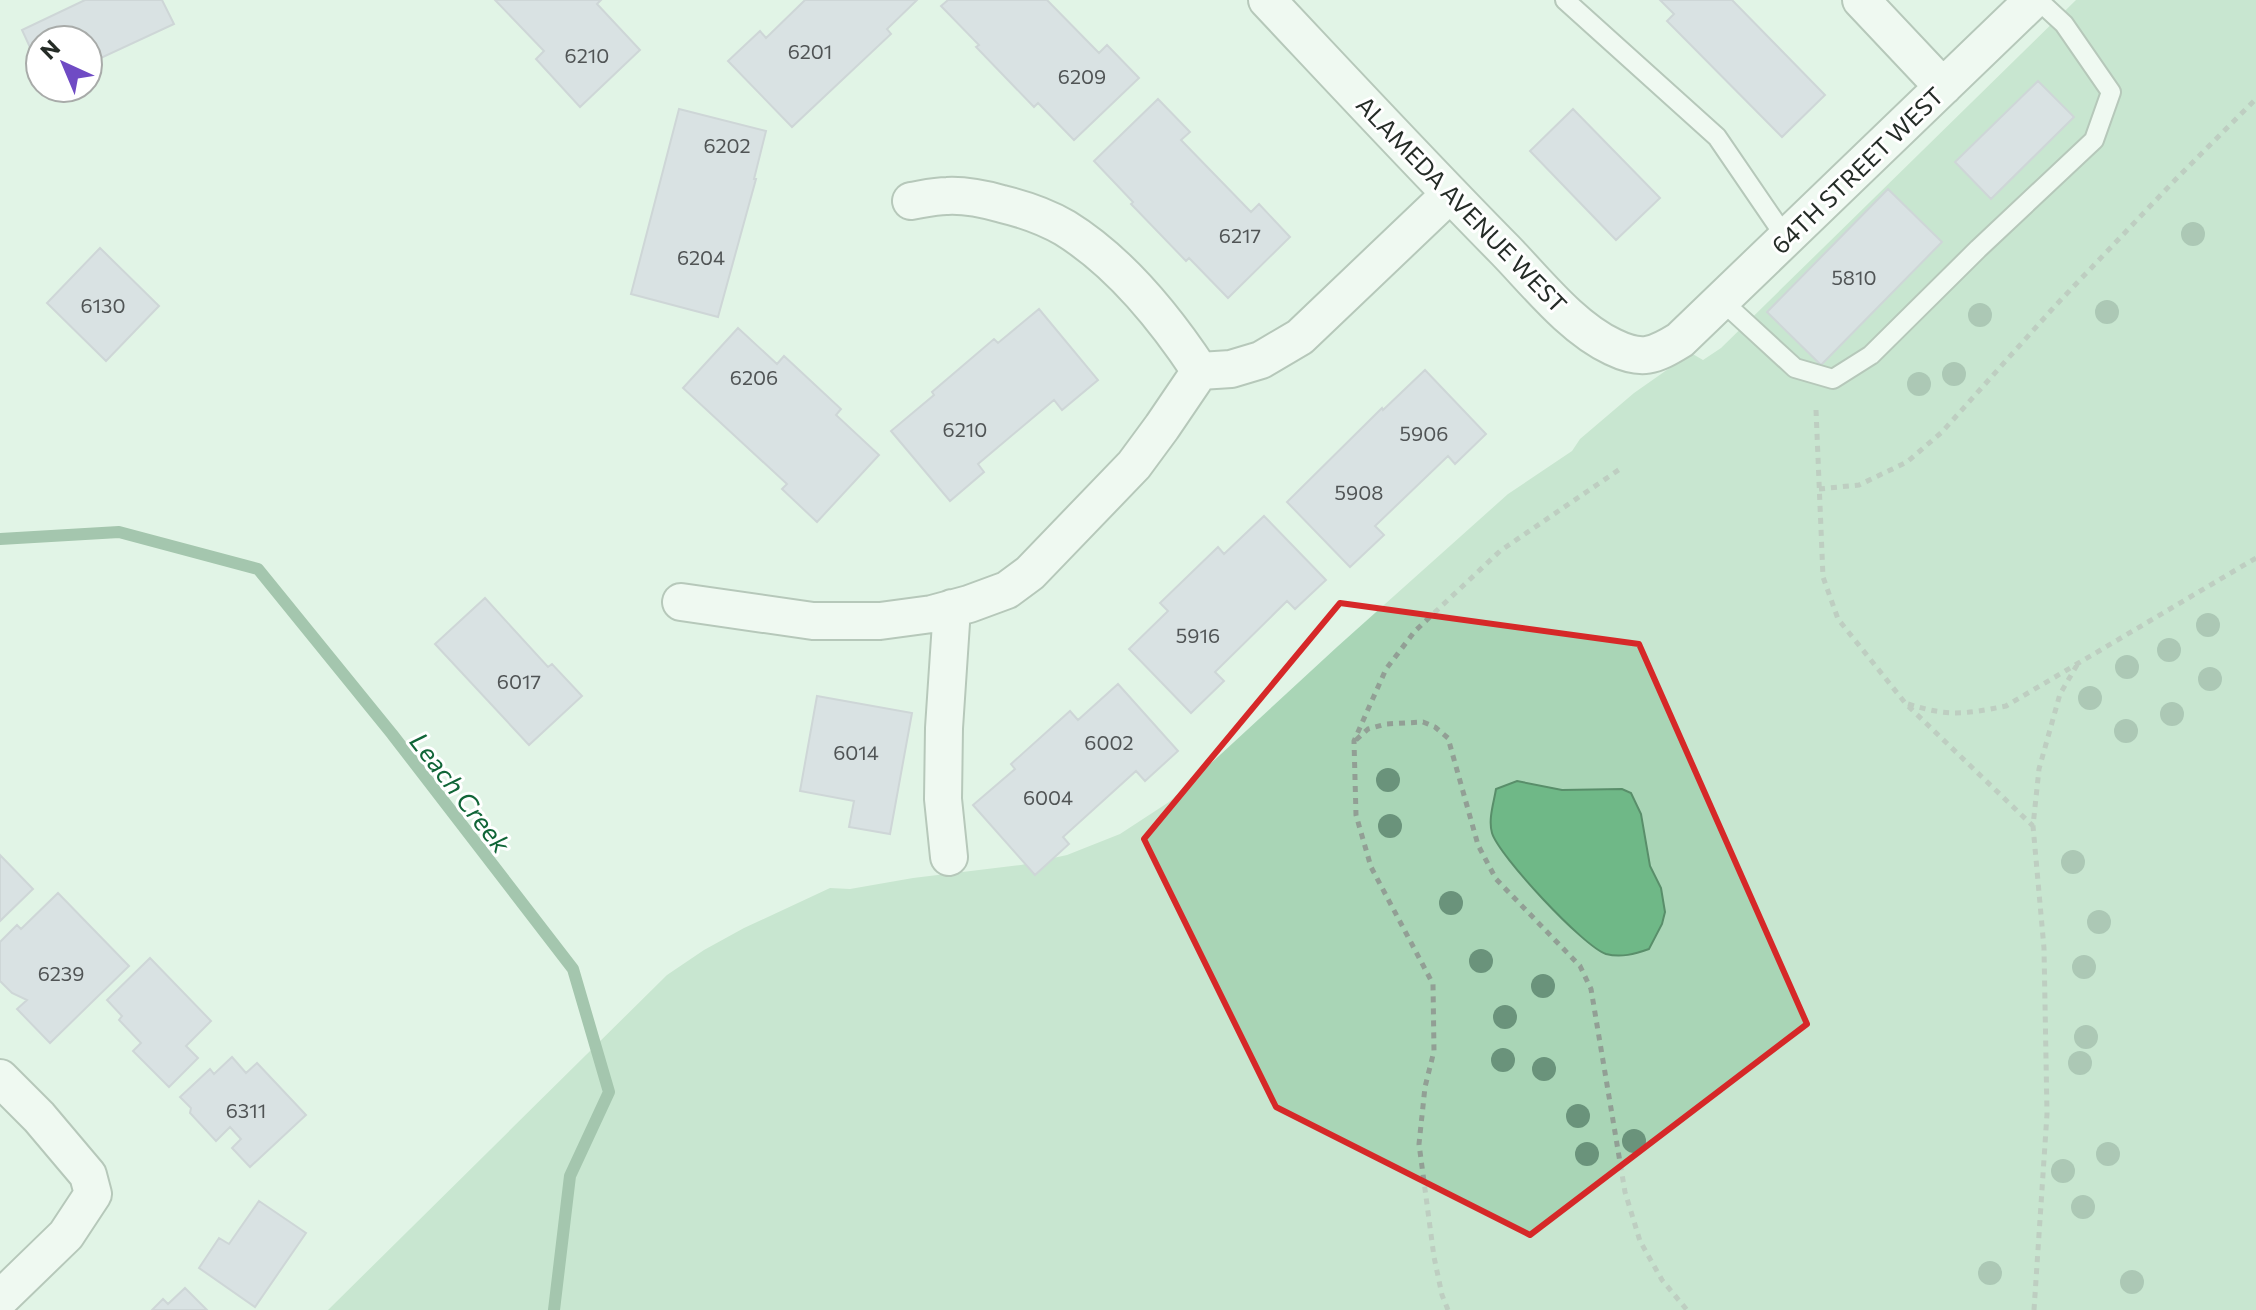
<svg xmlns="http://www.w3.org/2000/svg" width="2256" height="1310" font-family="Commissioner,sans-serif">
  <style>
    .green { fill: #a9d5b6 }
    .water { fill: #6fb887; stroke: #598e6a; stroke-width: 2 }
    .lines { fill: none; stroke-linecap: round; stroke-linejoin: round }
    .stream { stroke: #598e6a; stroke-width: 12 }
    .building { fill: #cfccdf; stroke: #b5b2c5; stroke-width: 2 }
    .service-casing { stroke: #829386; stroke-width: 22 }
    .minor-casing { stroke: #829386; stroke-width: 40 }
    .path { stroke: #929f95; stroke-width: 5; stroke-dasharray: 6 6; stroke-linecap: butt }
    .service { stroke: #fff; stroke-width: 18 }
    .minor { stroke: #fff; stroke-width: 36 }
    .tree { fill: #6a937b }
    .marked { fill: none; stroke: #d62828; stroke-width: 6; stroke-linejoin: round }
    .labels { text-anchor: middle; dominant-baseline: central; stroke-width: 6; stroke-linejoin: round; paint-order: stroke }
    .number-label { font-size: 20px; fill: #505455 }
    .street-label { font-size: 24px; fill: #252c27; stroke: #fff }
    .water-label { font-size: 26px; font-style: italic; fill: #106537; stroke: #fff }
  </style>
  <rect width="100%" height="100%" fill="#e1f4e6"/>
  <!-- green -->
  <path class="green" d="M2076,0H2256V1310H328L667,975L704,950L744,928L830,888L850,889L913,878L1021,865L1067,855L1120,834L1169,802L1337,647L1508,494L1572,451L1580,439L1634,393L1691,353L1703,360L1721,348Z"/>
  <!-- water -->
  <path class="water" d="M1517,781L1562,790L1622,789L1631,793L1641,814L1650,866L1661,888L1665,912L1662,924L1649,949C1635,954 1621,958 1606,954C1584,947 1499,856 1492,833C1488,819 1494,802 1496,789Z"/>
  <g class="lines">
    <!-- stream -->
    <path class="stream" d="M0,539L119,532L258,569L392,734L573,969L609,1092L570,1176L554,1310"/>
  </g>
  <!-- building -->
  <path class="building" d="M85,0H162L174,24L88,64V40H40V69L22,30Z
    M495,0H601L597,4L640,50L580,107L536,59L544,51Z
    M805,0H917L887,29L891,34L792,127L728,61L760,31L766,38Z
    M948,0H1047L1099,53L1107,45L1139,78L1074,140L1038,103L1034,107L976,47L979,45L941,6Z
    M1660,0H1732L1825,95L1782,137L1667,21L1674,14Z
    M2038,81L2074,117L1991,199L1955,162Z
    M1158,99L1190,132L1181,140L1251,212L1259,204L1290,237L1228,298L1189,258L1186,261L1131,204L1133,202L1094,161Z
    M679,109L766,131L754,179H756L718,317L631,294Z
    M1573,109L1660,198L1616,240L1530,151Z
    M1888,189L1942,242L1821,365L1767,312Z
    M100,248L159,306L106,361L47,303Z
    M1039,309L1098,380L1062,410L1054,400L978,464L984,472L950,501L891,431L934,395L932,392L994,339L998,343Z
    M738,328L777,364L784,356L841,409L836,415L879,455L817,522L782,489L787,484L683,388Z
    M1425,370L1486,434L1455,464L1448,456L1375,526L1384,535L1350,567L1287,502L1382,408L1383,410Z
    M1264,516L1326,580L1295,609L1287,601L1215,672L1224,681L1191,713L1129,649L1168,611L1160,603L1218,547L1224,554Z
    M485,598L548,667L552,664L582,696L529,745L435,644Z
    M1118,684L1178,751L1145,781L1136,771L1063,837L1069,844L1035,875L973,805L1015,769L1011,764L1070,711L1078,720Z
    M817,696L912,713L890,834L849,827L854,801L800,791Z
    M0,855L33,889L0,921Z
    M58,893L129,966L50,1043L17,1009L27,1000L12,993L0,981V942L17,925L21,929Z
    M150,958L211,1021L186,1046L198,1058L169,1087L133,1051L141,1043L119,1020L122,1016L107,1000Z
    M232,1057L246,1073L257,1063L306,1115L250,1167L232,1148L241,1139L230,1127L216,1141L190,1113L191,1108L180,1097L210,1069L214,1074Z
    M259,1201L306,1233L255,1307L199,1268L219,1238L229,1244Z
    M185,1288L207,1310H152L163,1299L168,1304Z"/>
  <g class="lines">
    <!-- service casing -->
    <g class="service-casing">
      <path id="service" d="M1565,0L1717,137L1786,238
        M1721,300L1795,368L1833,379L1871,355L1978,249L2094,140L2111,92L2064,24L2038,0"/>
    </g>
    <!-- minor casing -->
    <g class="minor-casing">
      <path id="minor" d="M1267,0C1346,84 1424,168 1505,250C1537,283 1572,328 1613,347C1642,361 1654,356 1680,340L2033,0
        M1861,0L1943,87
        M911,201C923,199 935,196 947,196C966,195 984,199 1002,204C1023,209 1046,217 1065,228C1120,262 1165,318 1200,371
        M681,602L813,621H880L932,614L969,604L1007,590L1030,573L1134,465L1162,427L1200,371L1231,369L1261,360L1300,337L1450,194
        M949,857L943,799L944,728L952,608
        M0,1078L39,1117L88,1175L93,1194L66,1235L0,1299"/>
    </g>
    <!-- path -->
    <path class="path" d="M1816,410L1823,577L1838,619L1906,704L2033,826
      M1819,489L1859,485L1907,462L1942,432L2055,306L2176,179L2256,99
      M1908,704C1949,717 1965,714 2006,706L2256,558
      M1356,740L1368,729L1386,724L1423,722L1435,727L1448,738L1478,845L1496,879L1580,966L1591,989L1625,1192L1640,1241L1662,1280L1687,1310
      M1448,1310L1442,1295L1434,1257L1419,1144L1425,1087L1434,1051L1433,984L1371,867L1356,815L1354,741L1386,669L1415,631L1500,551L1620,469
      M2034,1310L2047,1114L2044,948L2033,826L2039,769L2060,694L2077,665"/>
    <!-- service -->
    <use href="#service" class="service"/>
    <!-- minor -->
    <use href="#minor" class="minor"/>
  </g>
  <!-- trees -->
  <g class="tree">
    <circle cx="2193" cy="234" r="12"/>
    <circle cx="2107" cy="312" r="12"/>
    <circle cx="1980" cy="315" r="12"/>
    <circle cx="1954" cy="374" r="12"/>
    <circle cx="1919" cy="384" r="12"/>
    <circle cx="2208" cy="625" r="12"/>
    <circle cx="2169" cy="650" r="12"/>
    <circle cx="2127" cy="667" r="12"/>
    <circle cx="2210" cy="679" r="12"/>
    <circle cx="2090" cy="698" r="12"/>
    <circle cx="2172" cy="714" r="12"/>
    <circle cx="2126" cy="731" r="12"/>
    <circle cx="1388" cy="780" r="12"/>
    <circle cx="1390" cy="826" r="12"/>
    <circle cx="2073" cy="862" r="12"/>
    <circle cx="1451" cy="903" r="12"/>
    <circle cx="2099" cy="922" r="12"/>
    <circle cx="1481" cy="961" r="12"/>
    <circle cx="2084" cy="967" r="12"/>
    <circle cx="1543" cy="986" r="12"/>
    <circle cx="1505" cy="1017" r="12"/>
    <circle cx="2086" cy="1037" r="12"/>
    <circle cx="1503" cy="1060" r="12"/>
    <circle cx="2080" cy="1063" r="12"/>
    <circle cx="1544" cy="1069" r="12"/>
    <circle cx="1578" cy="1116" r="12"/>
    <circle cx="1634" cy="1141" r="12"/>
    <circle cx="1587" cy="1154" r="12"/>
    <circle cx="2108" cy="1154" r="12"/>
    <circle cx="2063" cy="1171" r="12"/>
    <circle cx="2083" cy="1207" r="12"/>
    <circle cx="1990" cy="1273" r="12"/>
    <circle cx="2132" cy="1282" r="12"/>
  </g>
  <!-- marked area -->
  <path d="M0 0H2256V1310H0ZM1340,603L1639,644L1807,1024L1530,1235L1276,1107L1144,839Z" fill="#e1f4e6" fill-opacity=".55" fill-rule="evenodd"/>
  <path class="marked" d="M1340,603L1639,644L1807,1024L1530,1235L1276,1107L1144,839Z"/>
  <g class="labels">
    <!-- number labels -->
    <g class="number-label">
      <text x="810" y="51">6201</text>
      <text x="587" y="55">6210</text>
      <text x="1082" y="76">6209</text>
      <text x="727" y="145">6202</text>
      <text x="1240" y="235">6217</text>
      <text x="701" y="257">6204</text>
      <text x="1854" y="277">5810</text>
      <text x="103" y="305">6130</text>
      <text x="754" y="377">6206</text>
      <text x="965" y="429">6210</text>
      <text x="1424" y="433">5906</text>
      <text x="1359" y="492">5908</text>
      <text x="1198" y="635">5916</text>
      <text x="519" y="681">6017</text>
      <text x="1109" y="742">6002</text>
      <text x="856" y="752">6014</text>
      <text x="1048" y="797">6004</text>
      <text x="61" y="973">6239</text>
      <text x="246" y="1110">6311</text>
    </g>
    <!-- street labels -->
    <g class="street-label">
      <text transform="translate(1857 170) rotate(-44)">64TH STREET WEST</text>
      <text transform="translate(1462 204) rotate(46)">ALAMEDA AVENUE WEST</text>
    </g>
    <!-- water labels -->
    <g class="water-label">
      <text transform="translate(461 792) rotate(52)">Leach Creek</text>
    </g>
  </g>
  <!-- north arrow -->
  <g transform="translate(64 64) rotate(316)"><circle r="38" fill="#ffffff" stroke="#a8aba9" stroke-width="2"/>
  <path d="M0-6L14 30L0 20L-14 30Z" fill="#6f4bc4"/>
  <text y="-12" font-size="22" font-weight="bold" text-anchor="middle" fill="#252c27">N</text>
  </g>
</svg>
